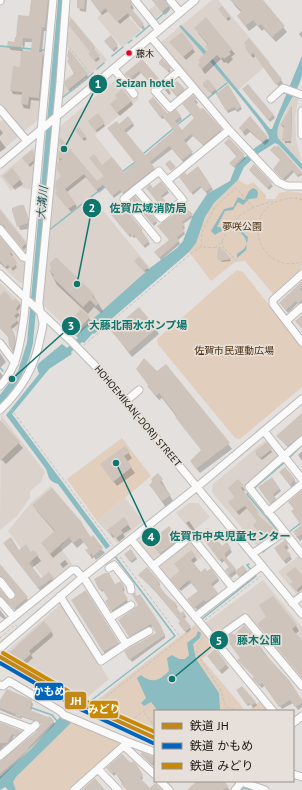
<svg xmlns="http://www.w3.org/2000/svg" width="302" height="790" font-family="'PT Sans','Noto Sans JP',sans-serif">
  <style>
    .built { fill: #dad2cb }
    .green { fill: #e1cebd }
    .water { fill: #8abcc2 }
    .shadow { fill: #0003; fill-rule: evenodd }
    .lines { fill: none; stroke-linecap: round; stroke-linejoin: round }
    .stream { stroke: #8abcc2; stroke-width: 1.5 }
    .building { fill: #cec4bb }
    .minor-casing { stroke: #bdbab8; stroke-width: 9 }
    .path { stroke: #c3c2c1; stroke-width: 1; stroke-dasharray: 3 2; stroke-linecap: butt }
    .minor { stroke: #fbfafa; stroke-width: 7 }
    .rail-1-casing { stroke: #e7e0da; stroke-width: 7 }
    .rail-2-casing { stroke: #e7e0da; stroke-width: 7 }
    .rail-3-casing { stroke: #e7e0da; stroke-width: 7 }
    .rail-1 { stroke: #c18817; stroke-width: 4 }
    .rail-2 { stroke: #0065bd; stroke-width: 4 }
    .rail-3 { stroke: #ca8904; stroke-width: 4 }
    .bus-dot { fill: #e4002b; stroke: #e7e0da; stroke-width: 1.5 }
    .labels { text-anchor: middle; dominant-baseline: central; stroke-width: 3.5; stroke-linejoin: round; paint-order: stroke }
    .bus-label { font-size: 9px; fill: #171513; stroke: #e7e0da; text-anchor: start }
    .park-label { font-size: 10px; fill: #4e3010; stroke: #e7e0da }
    .street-label { font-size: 10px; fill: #171513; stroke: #e7e0da }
    .water-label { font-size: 11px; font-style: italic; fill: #1d5b63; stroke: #e7e0da }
    .leader { fill: none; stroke: #0f766e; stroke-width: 1.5 }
    .callout-dot { fill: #0f766e; stroke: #e7e0da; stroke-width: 1.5 }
    .mark-label { font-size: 12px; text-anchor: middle; font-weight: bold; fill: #fff }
    .callout-label { font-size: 11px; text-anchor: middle; font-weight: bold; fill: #0f766e; stroke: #e7e0da; stroke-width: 3.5; stroke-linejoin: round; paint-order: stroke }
    .line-badge { stroke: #e7e0da; stroke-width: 1.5 }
    .badge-label { font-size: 11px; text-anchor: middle; font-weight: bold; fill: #fff }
  </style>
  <rect width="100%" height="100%" fill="#e4e0dd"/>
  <!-- built -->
  <path class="built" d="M115,0L141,31L122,47L97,18Z
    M161,0H168L172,5L153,20L147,12Z
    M212,0H218L270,62L237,91L228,81L206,100L159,44Z
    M66,14L70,16L107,60L60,99L62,82L83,66L64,42Z
    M0,46L46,50L39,119L22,133L0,106Z
    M120,76L139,99L95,135L123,171L92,197L150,268L75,335L42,304L57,129Z
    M294,95L299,96L295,117L296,139L301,160L299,161L278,138L277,134L279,125Z
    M5,118L19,136L0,152V122Z
    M33,148L35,150L32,190L16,186L11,191L0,176Z
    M0,208L27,242L23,282L20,283L0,264Z
    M0,283L22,304L19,335L0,314Z
    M1,415L45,472L41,482L30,491V498L17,516L0,530Z
    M267,439L280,456L279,459L244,488L247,492L246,493L282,537L262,552L212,492V489L213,484Z
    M51,486L83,523L63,540L65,543L60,547L72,564L48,584L8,531L31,503Z
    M125,498L143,521L117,543L97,521Z
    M189,503H198L210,517L192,532L176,513Z
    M152,532L167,552L153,563L137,543Z
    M191,539L204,555L180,574L188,583L177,592L156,566Z
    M300,555L302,557V592L298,596L278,572Z
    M263,580L302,627V682L245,614L215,637L204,624Z
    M60,605L63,606L109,679L84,700L5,653Z"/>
  <!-- green -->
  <path class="green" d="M238,180L247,185L253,182L266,195V199H275L279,193L288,191L302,193V268L273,294L245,261L235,262L211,281L189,252C197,241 199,229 205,218C212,202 227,192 238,180Z
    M237,270L243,272L302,347V387L240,439L235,438L157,343L158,338C185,316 210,292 237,270Z
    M122,438L151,476L97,521L67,479Z
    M197,623L216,646L202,659L244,709L249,710L261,700L270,711H155V733L92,704Z
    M71,723L123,743L71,790H16L13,782L16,777Z"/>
  <!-- water -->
  <path class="water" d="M58,0H64L33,343C28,367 18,386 0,404V395L18,371L27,343Z
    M181,25L206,51L270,129H272L302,56C302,62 302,69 302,75C299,92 273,123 278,138L302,164V170L279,145L275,143L259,153L244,167L238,180L214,203L205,217L196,243L189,252L94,334L93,333L84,343L82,342L71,352L72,354L49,369L12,414L110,546L106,549L58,484C48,481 49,477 46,469L6,415L39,374L37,367L39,363L62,344L67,348L78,338L75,335L150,268L177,248L183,241L193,215L207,194L230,181L235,168L252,150L269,138C269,127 192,41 179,26Z
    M253,188L257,190L258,193L257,198L249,199L243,205L238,202L233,210L225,211L217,227L239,229L248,237L246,250L237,258V254L244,249L247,244C244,227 225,226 215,235L211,231L224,209L233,207L238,197L244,200L249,191Z
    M198,631L201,633L200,638L193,644L196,659L219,693L220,709L222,711H158L151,702L144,706L141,703L146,698L137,678L141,675C152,684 159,681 169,671L167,658L172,655L179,659H185L189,655L187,643L196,636Z
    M60,717L68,720L71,723L16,777L13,782L16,790H8L5,787L0,790V777L31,749Z"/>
  <!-- shadow -->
  <path class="shadow" d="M32,0H51L47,31H44L42,53L45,57L41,101L31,100L30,109L24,108L22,104L23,95L13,94L11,90L21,68L22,51L11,50L8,46L15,43L30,17ZM25,42H33L32,52H24L19,44L21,43L24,49Z
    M78,0H87L86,12L80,11Z
    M91,0H130L134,9L132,10L145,28L143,30L131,15L120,24L108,11L102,15Z
    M152,0H166L170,10L165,15Z
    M233,0H262L287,32L276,42L264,29L262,31L257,25L249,31L238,16L242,13L235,6L232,1Z
    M221,12L229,16L231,19L228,21Z
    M206,19L235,54L231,57L233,59L228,64L226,62L224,63L221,59L205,74L199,65L209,51L208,45L198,33Z
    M72,28L94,47V51L100,59L96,62L91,56V52Z
    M302,31V38L299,34Z
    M182,33L195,52L186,60L171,43Z
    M110,37L118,48L114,52L106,43Z
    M249,40L281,80L283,83L279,87L256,56L253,58L248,51L246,48Z
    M68,50L89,78L71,92L68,89L75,74L68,56Z
    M142,60L161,84L156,88L141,73L131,82L127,77Z
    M162,60L171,71L169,73L160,62Z
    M207,80L218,93L227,86L242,109L238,112L235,110L228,113L216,93L213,95L206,88Z
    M168,88L171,93L169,95L165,90Z
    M243,89L273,115L275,118L270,122Z
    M171,90H184L185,92L178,98Z
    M196,100L198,103L195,105L199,110L203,109L223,133L205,147L193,136L185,144L194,156L184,163L172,149L151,165L156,172L125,196L122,192L114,198L106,187L99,193L86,177L67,192L77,207L71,212L58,196L62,177L59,158L60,150L97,183L104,177L101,166L124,174L136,164L119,125L133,123L134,126L126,133L145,157L175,131L164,118L162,119L149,102L167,115L180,116L182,120L176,124L182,132L195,118L184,104Z
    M131,101L133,105L120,116L113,108Z
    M292,107L291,143H285L284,128L281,125Z
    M98,115L105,126L97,132L90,124Z
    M250,118L269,141L265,145L250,132L245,136L240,128Z
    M0,129L3,133L0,136Z
    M76,131L85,137L87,139L84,141Z
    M0,140L6,148L0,152Z
    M225,143L246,158L235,168L232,165L237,157Z
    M33,154L34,163L30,167L25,160Z
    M281,161L301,172L302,175L298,177L294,172L285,181L275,171Z
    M254,166L271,184L273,186L269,190L251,172Z
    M198,167L213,190L207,194L202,187L193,195L182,180Z
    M12,169L23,184L15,190L7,180Z
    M149,190H167L169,193L162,198L169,207L165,210Z
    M134,202L156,221L157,223L154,226Z
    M185,208L193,217L183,224L185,228L183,230L185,234L178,240L180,244L161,260L157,254L170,241L160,228Z
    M13,209L25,210L30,222L28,229L20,230Z
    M0,212L25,244L27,246L24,250L6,228L0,227Z
    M126,212L142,230V233L150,244L145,248L136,237L134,238L132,236L130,237L111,214L122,216Z
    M0,238L13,255L11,257L17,267L13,271L10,267L7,269L0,263Z
    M224,251L231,261L222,262L220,260Z
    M139,258L149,270L145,272L136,263Z
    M50,264L93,295L103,311L101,313L94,307L88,314L57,285L50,271L52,268Z
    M302,283V305L300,306L298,303L288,313L280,303Z
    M0,296L20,304L21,306L17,312L20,315L16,319L19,323L11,330L15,336L16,346L13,352L10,346L9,338L0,328Z
    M89,318L91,322L78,335L68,324Z
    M156,329L159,334L132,357L112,331Z
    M0,353L6,362L0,368Z
    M166,365L232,449L200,473L194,466L202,450L162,398L159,400L148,387L156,373Z
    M0,372L4,377L0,381Z
    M302,414V435L289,448L277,436Z
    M0,423L23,448L6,464L0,458Z
    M125,448L132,458L127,462L135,473L117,486L105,470Z
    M271,450L272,452L262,460L256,454V452Z
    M302,451V461L298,455Z
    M280,472L294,479L296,483L292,488Z
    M158,474L174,503L167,509L150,485Z
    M238,481L245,490L242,492L259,517L277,535L267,541L256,528L258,522L247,508L239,515L231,505L235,497L229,489Z
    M261,489H280L281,491L274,497L277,501L272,505Z
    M36,510L90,538L105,553L96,560L94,557L92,559L87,550L89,549L84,542L77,548L72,542L53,558L42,543L55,532Z
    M124,519L131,529L123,534L125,537L119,542L115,536L113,538L109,531Z
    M189,521L195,530L193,532L186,523Z
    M302,526V539L300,541L296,536Z
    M155,538L178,539L181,545L164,559L148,539Z
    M203,538L222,548L227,544L232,552L226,558L236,571L243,566L248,573L241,578L237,573L231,578L228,574L230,568L224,561L222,563Z
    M285,542L289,548L286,551L292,559L286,564L278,552Z
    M7,548L31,553L34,551L41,561L32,568L41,580L49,574L56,584L42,593Z
    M191,551L197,560L193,564L201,573L218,578L219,581L212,587L219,597L208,605L207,603L197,610L190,602L199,592L191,583L181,591L173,582Z
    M127,557H136L137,559L132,563Z
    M65,560L68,564L63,568L60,564Z
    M0,565L28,600L16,611L6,599H0V591L7,599L14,600L17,597L16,593L4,578L0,579Z
    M302,575V589L298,592L293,587L294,583Z
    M141,577L159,582L160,585L159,586L165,594L178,607L176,608L181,614L182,613L185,615L186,617L184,619L191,629L187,633L181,626V622L155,591Z
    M95,579L115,586L120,583L125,590L123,592L128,602L113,613L106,602L110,600L104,590L102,592Z
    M86,592L120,645L105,654L72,600Z
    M139,605L165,635V638L132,662L125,652L157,633L153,626L131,638L121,623Z
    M0,610L7,619L5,620L0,616Z
    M259,625L296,626L299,631L295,634L302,642V677Z
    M244,626L302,702V707L298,710L293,703L282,709L265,685L262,688L255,681V677L241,658L234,637Z
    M51,631L53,635L52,637L31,655L33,658L25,665L21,661L19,663L13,656L11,652Z
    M211,660L226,664L229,668L222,674Z
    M242,687L257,705L253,708L251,704L248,706L238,690Z
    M0,700L31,701L33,704L31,711L53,721L55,724L0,779V762L36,733L43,724L22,717L21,719L0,710Z
    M0,723L21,731L22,733L18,738L14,736L11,743L4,746L0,752Z
    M142,755L153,758L155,766L152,765Z
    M131,764L137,766L143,778L141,781L150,790H159H127L116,774L114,776L107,768Z
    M198,781H220L230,790H192Z"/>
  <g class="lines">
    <!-- stream -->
    <path class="stream" d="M155,21L172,6
      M136,37L151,24
      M128,43L132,40
      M0,46L32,49
      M38,50H44
      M112,56L123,47
      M97,69L104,63
      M62,98L93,73
      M207,99L227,83
      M177,125L191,114
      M143,154L174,128
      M122,172L135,162
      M48,231L105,186
      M0,368L3,371
      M289,458L302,445
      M253,489L285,462
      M250,492L247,494L279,532
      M289,532L302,522
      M263,552L282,536
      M249,564L247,565L251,570
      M202,619L256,576L255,574
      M88,703L175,636L114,555
      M29,707L52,715L57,721
      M241,790L244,788L251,790"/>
  </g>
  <!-- building -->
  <path class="building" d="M31,0H48L45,27H42L39,52H43L39,98L29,97L28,105L21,104L22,92L10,91L13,66L20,67L21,51H31L32,39L23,38L22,47L7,46L8,41L14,42L15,37H16L18,15L29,16Z
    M77,0H85L84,9L77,8Z
    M91,0H130L132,5L130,7L144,24L140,28L128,13L117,22L105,8L100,13Z
    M152,0H165L169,6L162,12Z
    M230,0H263L285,26L272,37L261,24L258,26L253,20L245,26L237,16L242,11Z
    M222,6L230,16L226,19L218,9Z
    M206,17L232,49L229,52L231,54L224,59L223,57L221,59L217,55L202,69L198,65L200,62L198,60L208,50L205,46L208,44L194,28Z
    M71,18L95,47L93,48L100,56L94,60L88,54L90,52L71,28L69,25Z
    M182,32L194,48L183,57L169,42Z
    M111,35L118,45L112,50L104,41Z
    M249,38L282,79L276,85L253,53L251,55L245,48L246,46L244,43Z
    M69,49L88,74L68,90L65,85V81L74,74L67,61L69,59L67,56Z
    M162,58L171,68L167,71L159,64V62Z
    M142,59L160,80L153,86L139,71L129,79L124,74Z
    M208,79L216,89L211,93L203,86V83Z
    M177,81L185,89L176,96L169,88Z
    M228,84L241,106L237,110L234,107L226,111L216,94Z
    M248,84L274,115L268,120L242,89Z
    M122,89L132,101L117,113L110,104L117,98L115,95Z
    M193,95L197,99L194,101L200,109L203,108L222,129L203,145L191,134L184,140L193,152L182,160L169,146L150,162L155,168L123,193L120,190L112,196L103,185L96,190L84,174L65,189L76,204L68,209L55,193L57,191L55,188L56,181L61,176L57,170V163L62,159L58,158L59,150L62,147L59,143L60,137L97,181L104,176L89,158L94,154L102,165L112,157L124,172L135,163L107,128L117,121L119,124L128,116L133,123L124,130L145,155L174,130L162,115L160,117L148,101L153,97L167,113L176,109L181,116L175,121L182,130L194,118L182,104Z
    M292,105L291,141H282L284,126L280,125Z
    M98,113L105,123L95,131L88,121Z
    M250,116L268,137L262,142L247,128L243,132L239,128Z
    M79,127L86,136L82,139L75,130Z
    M229,138L245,155L233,167L229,163L237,156L224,143Z
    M275,145L276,147L278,145L302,172L297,176L292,170L283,179L281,178L273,169L280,160L270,150Z
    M32,150L34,153L33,161L28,165L22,158Z
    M170,160L176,167L171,171L165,164Z
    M254,164L272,183L267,188L249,170Z
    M198,166L212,187L205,192L200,186L191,193L179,177L185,172L187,175Z
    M12,168L21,179L12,187L3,176Z
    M161,181L168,190L161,196L169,205L163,209L146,188L150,184L153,188Z
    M135,196L157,221L152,224L131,199Z
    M20,205H24L28,217V223L17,227L12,211V208Z
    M116,207L122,215L127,211L142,229L141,230L149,241L143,246L134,235L132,237L130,234L128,235L109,212Z
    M185,207L193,214L182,222L185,225L182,227L185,231L177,237L179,241L159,258L154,252L169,240L157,226Z
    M0,210L26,243L22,248L4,226L0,224Z
    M0,237L12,251L10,254L15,259L17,264L11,269L8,265L5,267L0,261Z
    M218,247L224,251L231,259L220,261L217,258Z
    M139,256L148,267L144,271L134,261Z
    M56,257L90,290L94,294L92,296L99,303L96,306L90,300L83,307L52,277L54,275L49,271L52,267L49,264Z
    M302,281V287L300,289L302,291V300L298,304L296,301L286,310L279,303Z
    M5,291L13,301L15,298L20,303L16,309L19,312L14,316L18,320L10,327L14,332L15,343L13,350L9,346L8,337L0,327V295Z
    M139,307L157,328L129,352L111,331Z
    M81,309L90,317L76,332L67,324Z
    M302,315V329L295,321Z
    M144,358L157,371L166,364L230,443L196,469L190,461L201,450L175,417L177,416L159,393L156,396L147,386L148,385L136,369Z
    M302,413V435L288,446L276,436Z
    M0,420L20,442L0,461Z
    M267,442L272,449L261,458L259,456L258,457L255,451Z
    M125,446L130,452L124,456L132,467L113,482L100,464Z
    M285,467L295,479L290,485L279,472Z
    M158,473L163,479L160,482L171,495L162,501L149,485L153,482L151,479Z
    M272,477L280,489L273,494L276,499L270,504L258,487Z
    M238,479L244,486L241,488L259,513L257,514L276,531L265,539L253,525L257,521L245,506L236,512L228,502L235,497L228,488Z
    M52,488L81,522L91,537L93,535L103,548L93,556L91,553L89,555L85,550L88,548L80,538L73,543L69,537L50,554L41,543L55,531L32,505Z
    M302,490V534L297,537L293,532L301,525L291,511L294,509L288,502Z
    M124,517L129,524L121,530L123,533L116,538L107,530Z
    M169,526L179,539L160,554L147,539L153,534L155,537Z
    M208,528L222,546L227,542L231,548L225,553V556L236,569L229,575L225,570L229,567L222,558L219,560L200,534Z
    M11,537L19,550L26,544L31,552L34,550L38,555L29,563L41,578L49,572L54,578L38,588L3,543Z
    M285,540L288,544L284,547L291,555L283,561L274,548Z
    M131,549L136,557L130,562L124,554Z
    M191,550L196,556L191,560L201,572L205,568L207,571L211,568L218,578L211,584L218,593L206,602L204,600L194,608L187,599L198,591L189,580L179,589L170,579L180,571L174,564Z
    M0,564L28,597L14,609L0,596V589L10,600L14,599L16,595L4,578L0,576Z
    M243,565L247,570L239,577L235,571Z
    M147,567L160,582L158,584L165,594L177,604L175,606L181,613L183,611L185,614L183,617L191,626L185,632L178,623L180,621L153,588L138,575Z
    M295,567L302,575V585L296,591L290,584L293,582L286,574Z
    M105,573H109L115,584L121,581L125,588L122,589L128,599L111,611L105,601L108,599L102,589L99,590L94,579Z
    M86,590L119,643L103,652L71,600Z
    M135,592L137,596L140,594L160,624L165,635L129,660L124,651L156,633L151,624L129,637L118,620L138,605L132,595Z
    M273,596L297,625L292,629L302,640V677L257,624L266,617L259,605Z
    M44,621L52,630L50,633L29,651L31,654L22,662L18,658L17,659L10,652Z
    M244,625L259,642L257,643L263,650L262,651L290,681L302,700V703L295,707L290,700L279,707L262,683L259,686L252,678L254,677L237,660L240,658L225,638L232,633L234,635Z
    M215,649L227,664L219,671L207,656Z
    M242,686L256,702L251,706L249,703L246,704L236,690Z
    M7,689L32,700L30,710L48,717L50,716L54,721L28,748L29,749L0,774V761L35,733L42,723L21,716L20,718L15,716L16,714L0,708V700Z
    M0,722L22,731L16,736L12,734L7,743H0Z
    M141,752L154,757L153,764L141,755Z
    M122,754L131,763L133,761L137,765L143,775L140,778L150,788L155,783L162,790H127L121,784L123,782L114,772L112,774L106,768Z
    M95,778L105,790H82Z
    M197,781H224L229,787L222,790H187Z"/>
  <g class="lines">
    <!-- minor casing -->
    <g class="minor-casing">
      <path id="minor" d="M135,0L159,30
        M170,0L180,12
        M0,1V0
        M151,37L229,130L278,182L287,186H302
        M114,69L134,94
        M179,71L155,91L170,108L194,88
        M271,99L283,88L302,95
        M0,109L27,141
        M302,111V135
        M0,164L195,0
        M159,171L183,200L161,218L136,189Z
        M168,180L229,130
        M136,189L124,199L157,239
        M0,229L23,257L29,259
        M0,274L72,342L105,376L302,614
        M302,274L273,300V304L302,342
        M286,321L302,307
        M0,343L15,363
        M0,386C18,367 20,343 24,318L53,0
        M126,401L139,390
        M0,410C21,390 35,367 40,339C41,334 43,328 43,323C42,316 39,310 39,302L60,82L66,0
        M264,431L302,479
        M302,440L249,487L302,554
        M268,512L302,484
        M131,539L273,711
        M252,554L284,532
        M153,566L191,536L233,588
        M109,568L114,565L130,585L131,590
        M0,581L11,595
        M0,601L14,617
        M292,603L302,596
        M195,617L261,566
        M110,618L131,605
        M0,628L72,570H76L86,581L126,644L101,661L60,596
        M214,640L245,618L302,686
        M126,644L149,631
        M0,648L83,577L197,487L302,399
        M0,685L3,686L9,681L60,711L64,715L128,742
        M0,717L32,729
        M293,723L302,716
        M124,746L154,774
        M0,756L36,725
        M98,769L118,790
        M293,774L302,777
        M160,781L169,790
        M239,781L265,790
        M74,790L128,742L155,752
        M235,790L242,782"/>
    </g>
    <!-- path -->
    <path class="path" d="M69,47L92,76
      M84,78L86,81
      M80,82L82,84
      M76,85L78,88
      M72,88L74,91
      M302,200C295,197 288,198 281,200C240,212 258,275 302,262
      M222,241C234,215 248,207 275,201
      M201,247L202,232L215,207L236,188L253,207
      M225,249L237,261
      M84,345L193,252L201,247L224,248L222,241L216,247
      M11,409L113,546
      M120,557L181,638
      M205,620L261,576
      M203,637L197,647V654L220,689L226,707L240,711
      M0,638L15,625L17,626
      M223,711L226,708
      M144,713L155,726
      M131,721L151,705
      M155,730L97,704L194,628"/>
    <!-- minor -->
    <use href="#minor" class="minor"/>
    <!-- rail-1 casing -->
    <g class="rail-1-casing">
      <path id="rail-1" d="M0,657L83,705L155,738"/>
    </g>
    <!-- rail-2 casing -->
    <g class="rail-2-casing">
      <path id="rail-2" d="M0,663L80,709L153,743"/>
    </g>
    <!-- rail-3 casing -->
    <g class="rail-3-casing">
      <path id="rail-3" d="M3,653L85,701L155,732"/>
    </g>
    <!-- rail-1 -->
    <use href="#rail-1" class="rail-1"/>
    <!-- rail-2 -->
    <use href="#rail-2" class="rail-2"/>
    <!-- rail-3 -->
    <use href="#rail-3" class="rail-3"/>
  </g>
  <!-- markers -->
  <circle class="bus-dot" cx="129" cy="53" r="3.5"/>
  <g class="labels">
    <!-- bus labels -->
    <g class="bus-label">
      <text x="136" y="53">藤木</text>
    </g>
    <!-- park labels -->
    <g class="park-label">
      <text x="242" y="226">夢咲公園</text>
      <text x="234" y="350">佐賀市民運動広場</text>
    </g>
    <!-- street labels -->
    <g class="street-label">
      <text transform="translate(138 416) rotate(50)">HOHOEMIKAN(-DORI) STREET</text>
    </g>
    <!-- water labels -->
    <g class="water-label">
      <text transform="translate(42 203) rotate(-85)">大溝川</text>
    </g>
  </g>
  <!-- callouts -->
  <path class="leader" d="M64 149L98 84M77 284L92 208M12 379L71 326M116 463L151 537M172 679L219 640"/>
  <g class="callout-dot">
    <circle cx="64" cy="149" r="4"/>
    <circle cx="77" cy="284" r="4"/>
    <circle cx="12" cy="379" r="4"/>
    <circle cx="116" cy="463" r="4"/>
    <circle cx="172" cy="679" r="4"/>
    <circle cx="98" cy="84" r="10"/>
    <circle cx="92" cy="208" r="10"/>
    <circle cx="71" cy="326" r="10"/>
    <circle cx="151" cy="537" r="10"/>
    <circle cx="219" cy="640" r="10"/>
  </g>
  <g class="mark-label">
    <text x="98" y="88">1</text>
    <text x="92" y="212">2</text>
    <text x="71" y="330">3</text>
    <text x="151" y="541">4</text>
    <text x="219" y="645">5</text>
  </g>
  <g class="callout-label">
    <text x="145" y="87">Seizan hotel</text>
    <text x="148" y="212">佐賀広域消防局</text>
    <text x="138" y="329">大藤北雨水ポンプ場</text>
    <text x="230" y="540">佐賀市中央児童センター</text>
    <text x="259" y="644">藤木公園</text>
  </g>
  <g class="line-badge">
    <rect x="34" y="682" width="30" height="19" rx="4" fill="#0065bd"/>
    <rect x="64" y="691" width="23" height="19" rx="4" fill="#c18817"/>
    <rect x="89" y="700" width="30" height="19" rx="4" fill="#ca8904"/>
  </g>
  <g class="badge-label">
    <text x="49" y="695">かもめ</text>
    <text x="76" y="705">JH</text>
    <text x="104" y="713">みどり</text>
  </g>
  <!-- legend -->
  <rect x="154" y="710" width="140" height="72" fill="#e7e0da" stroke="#948f8a"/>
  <rect x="162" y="723" width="20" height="6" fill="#c18817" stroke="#948f8a"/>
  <text x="190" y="730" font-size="12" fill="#171513">鉄道 JH</text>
  <rect x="162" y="743" width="20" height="6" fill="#0065bd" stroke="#948f8a"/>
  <text x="190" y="750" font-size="12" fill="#171513">鉄道 かもめ</text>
  <rect x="162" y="763" width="20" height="6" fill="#ca8904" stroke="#948f8a"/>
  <text x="190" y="770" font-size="12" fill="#171513">鉄道 みどり</text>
</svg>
